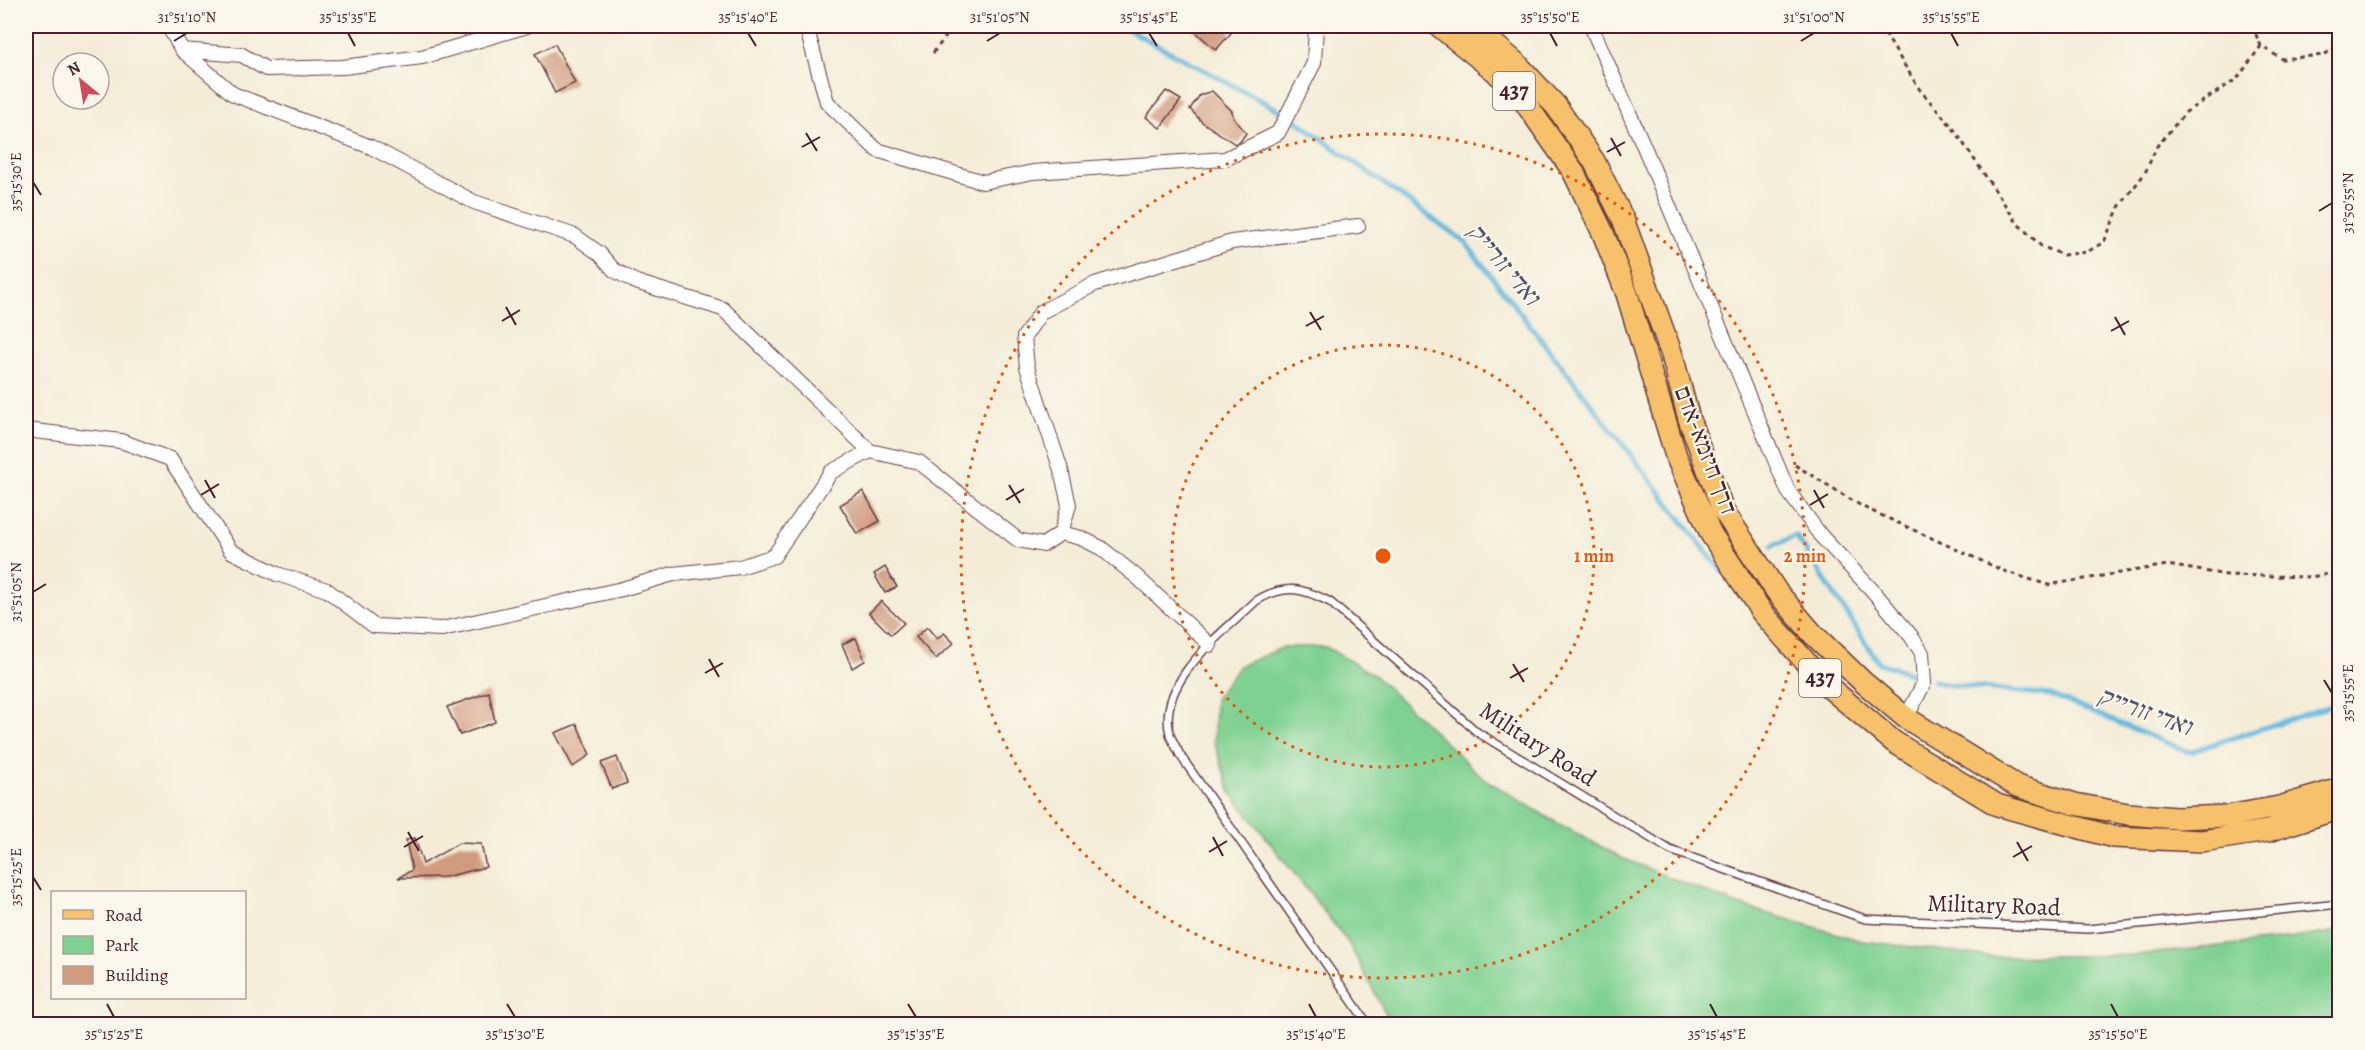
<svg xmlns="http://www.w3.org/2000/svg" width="2365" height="1050" font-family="Alegreya,'Frank Ruhl Libre',serif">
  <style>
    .green { fill: #7fd192; stroke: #64785e; stroke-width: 1.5 }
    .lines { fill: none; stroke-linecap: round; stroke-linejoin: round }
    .stream { stroke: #63b9df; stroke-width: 5 }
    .building { fill: #d09a7e }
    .lane-casing { stroke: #643e45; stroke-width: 10 }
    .street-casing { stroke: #643e45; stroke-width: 16 }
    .primary-casing { stroke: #643e45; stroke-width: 24 }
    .path { stroke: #643e45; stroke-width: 3; stroke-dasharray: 4.5 4.5; stroke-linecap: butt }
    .lane { stroke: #fff; stroke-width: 7 }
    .street { stroke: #fff; stroke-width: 14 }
    .primary { stroke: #f6c16b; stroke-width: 21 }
    .ticks { fill: none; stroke: #4a1f2b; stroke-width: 2 }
    .ring { fill: none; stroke: #e8590c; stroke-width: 3; stroke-dasharray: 3 6 }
    .labels { text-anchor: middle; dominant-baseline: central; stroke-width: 4.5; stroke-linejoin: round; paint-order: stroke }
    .shield { fill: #fbf7ec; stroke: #7f6065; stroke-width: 1.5 }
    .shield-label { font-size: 22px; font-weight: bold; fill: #4a1f2b }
    .street-label { font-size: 24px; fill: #4a1f2b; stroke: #fbf7ec }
    .water-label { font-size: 26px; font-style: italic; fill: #53556a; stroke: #fbf7ec }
    .centre { fill: #e8590c; stroke: #fbf7ec; stroke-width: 3 }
    .ring-label { font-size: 18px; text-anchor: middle; font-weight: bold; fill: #e8590c; stroke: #fbf7ec; stroke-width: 4.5; stroke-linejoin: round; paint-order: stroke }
    .neatline { fill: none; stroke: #4a1f2b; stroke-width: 2 }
    .ticks-label { font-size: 15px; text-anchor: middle; fill: #4a1f2b }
  </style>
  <rect width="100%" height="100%" fill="#fbf7ec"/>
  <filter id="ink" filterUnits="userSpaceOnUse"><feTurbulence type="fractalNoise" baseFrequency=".0167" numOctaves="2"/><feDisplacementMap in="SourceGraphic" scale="12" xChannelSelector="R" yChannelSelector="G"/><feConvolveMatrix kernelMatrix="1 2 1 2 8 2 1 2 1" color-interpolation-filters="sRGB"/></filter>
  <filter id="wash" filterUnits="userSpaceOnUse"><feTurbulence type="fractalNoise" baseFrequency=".008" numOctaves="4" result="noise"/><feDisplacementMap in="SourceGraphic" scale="24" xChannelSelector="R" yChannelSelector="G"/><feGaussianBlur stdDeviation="1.35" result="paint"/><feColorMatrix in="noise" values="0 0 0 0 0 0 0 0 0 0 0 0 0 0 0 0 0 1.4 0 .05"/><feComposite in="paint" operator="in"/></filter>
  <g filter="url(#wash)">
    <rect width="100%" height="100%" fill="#f4ecd7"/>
    <!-- green -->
    <path class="green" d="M1284,647H1326L1374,675L1483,778L1550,819L1622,858L1735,904L1862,941L1995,957L2137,955L2294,938L2339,931V1024H1391L1348,942L1231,793L1214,742L1215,699L1239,666Z"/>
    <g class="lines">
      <!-- stream -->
      <path class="stream" d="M1122,26L1290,116L1465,242L1723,573
        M1772,546L1796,536L1879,663L1913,674
        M1934,681L1944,684L2051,695L2189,752L2340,703"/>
    </g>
    <g id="blocks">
      <!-- building -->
      <path class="building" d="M1189,26H1221L1230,31L1231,33L1216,50Z
        M555,44L575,83L555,93L535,54Z
        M1166,91L1181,100L1160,128L1146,117Z
        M1212,91L1232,111L1233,117L1246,133L1240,142L1235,144L1202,122L1190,109L1200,95Z
        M863,491L880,521L857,534L840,505Z
        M885,567L897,587L885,593L874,574Z
        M881,601L904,623L891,635L869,613Z
        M927,627L937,639L944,633L954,643L936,659L916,637Z
        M856,638L865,661L852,668L842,644Z
        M489,692L495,722L460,735L447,707Z
        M577,724L590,755L573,767L555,733Z
        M617,757L627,783L612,789L601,763Z
        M415,838L423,864L459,843L481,844L486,867L445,877L398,878L412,870L406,840Z"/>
    </g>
  </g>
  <g filter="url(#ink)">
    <use href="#blocks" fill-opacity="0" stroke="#643e45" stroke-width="1.5"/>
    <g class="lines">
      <!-- lane casing -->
      <g class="lane-casing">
        <path id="lane" d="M1368,1024L1180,755C1177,748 1172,741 1170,734C1156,681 1223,633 1256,601C1284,584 1301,587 1330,602L1477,732L1670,850L1865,919L2088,929L2340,904"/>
      </g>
      <!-- street casing -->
      <g class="street-casing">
        <path id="street" d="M168,26L182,50L233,94L371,147L474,202L575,236L600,254L614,270L636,282L723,309L870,451
          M806,26L827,102L877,150L983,182L1033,172L1225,159L1278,133L1314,63L1316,26
          M1591,26L1645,149L1788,491L1821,536L1873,591L1911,636L1922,653L1924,683L1906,718
          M182,50L242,55L266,69L343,67L422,57L527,26
          M26,430L121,441L170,459L231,551L277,574L327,590L374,626L442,629L622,589L673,574L740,567L774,556L831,472L870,451L919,462L1018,540L1043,545L1061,533L1069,505L1061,470L1027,367L1024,337L1041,312L1095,284L1232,242L1358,226
          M1061,533L1081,538L1101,548L1137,577L1210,645"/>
      </g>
      <!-- primary casing -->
      <g class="primary-casing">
        <path id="primary" d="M1439,26L1495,71L1524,101L1573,171L1603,233L1627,294L1676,456L1711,534L1761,611L1824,683L1894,742L1997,805L2113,837L2202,841L2268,831L2340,808
          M1473,26L1516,63L1556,106L1594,161L1623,219L1672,355L1689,419L1723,510L1777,592L1813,634L1863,682L1906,718L2017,786L2075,804L2128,814L2176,818L2228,816L2279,807L2340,789"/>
      </g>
      <!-- path -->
      <path class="path" d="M1880,26L1920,90L1953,128L2018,224L2041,246L2063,255L2087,252L2104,242L2119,207L2145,173L2157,146L2186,112L2237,79L2261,46
        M2252,26L2261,46L2282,59L2324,55L2340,44
        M933,53L954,26
        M1795,465L1863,507L2004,571L2048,585L2168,565L2227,575L2311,577L2340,572"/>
      <!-- lane -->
      <use href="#lane" class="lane"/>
      <!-- street -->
      <use href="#street" class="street"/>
      <!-- primary -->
      <use href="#primary" class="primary"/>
    </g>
  </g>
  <!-- ticks -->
  <path class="ticks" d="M348,33L355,46M748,33L756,46M1149,33L1157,46M1550,33L1557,46M1951,33L1958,46M174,41L187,33M987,41L1000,33M1801,41L1814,33M806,133L817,151M1611,138L1621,156M802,147L820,137M1607,152L1625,142M33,182L41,195M2319,211L2332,203M506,307L516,325M1310,312L1321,330M2115,317L2125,335M502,321L520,310M1306,326L1324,316M2111,331L2129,321M205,480L215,498M1009,485L1020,503M1814,490L1824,508M201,495L219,484M1006,500L1024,489M1810,505L1828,494M33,592L46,584M709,659L719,677M1513,664L1524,682M705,673L723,663M1510,678L1528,668M2324,680L2332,693M408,832L419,851M1213,837L1223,856M2017,842L2028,861M404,847L423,836M1209,852L1227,841M2013,857L2032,846M33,877L41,890M107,1004L114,1017M507,1004L515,1017M908,1004L916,1017M1309,1004L1316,1017M1710,1004L1717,1017M2111,1004L2118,1017"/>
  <!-- distance rings -->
  <g class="ring">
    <circle cx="1383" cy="556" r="211"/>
    <circle cx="1383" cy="556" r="422"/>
  </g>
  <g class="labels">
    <!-- shield labels -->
    <g class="shield">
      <rect x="1493" y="72" width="42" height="38" rx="4.5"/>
      <rect x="1799" y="659" width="42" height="38" rx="4.5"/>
    </g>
    <g class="shield-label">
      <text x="1514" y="91">437</text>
      <text x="1820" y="678">437</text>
    </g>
    <!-- street labels -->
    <g class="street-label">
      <text transform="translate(1706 450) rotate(69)">דרך חיזמא-אדם</text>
      <text transform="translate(1538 744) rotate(33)">Military Road</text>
      <text transform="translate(1994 905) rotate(2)">Military Road</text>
    </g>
    <!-- water labels -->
    <g class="water-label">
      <text transform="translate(1504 264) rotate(50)">ואדי זורייק</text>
      <text transform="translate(2145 711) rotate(20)">ואדי זורייק</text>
    </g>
  </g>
  <circle cx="1383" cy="556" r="9" class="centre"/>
  <g class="ring-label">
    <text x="1594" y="562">1 min</text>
    <text x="1805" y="562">2 min</text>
  </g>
  <!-- margin -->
  <rect width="2365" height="1050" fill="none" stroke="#fbf7ec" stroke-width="66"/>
  <!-- legend -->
  <rect x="51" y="891" width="195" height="108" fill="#fbf7ec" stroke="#b4a19f" stroke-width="1.5"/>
  <rect x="63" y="910" width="30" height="9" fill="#f6c16b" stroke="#b4a19f" stroke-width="1.5"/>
  <text x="105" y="921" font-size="18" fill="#4a1f2b">Road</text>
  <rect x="63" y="936" width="30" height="18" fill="#7fd192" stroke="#b4a19f" stroke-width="1.5"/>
  <text x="105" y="951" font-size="18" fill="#4a1f2b">Park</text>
  <rect x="63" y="966" width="30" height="18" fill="#d09a7e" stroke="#b4a19f" stroke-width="1.5"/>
  <text x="105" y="981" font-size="18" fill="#4a1f2b">Building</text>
  <!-- north arrow -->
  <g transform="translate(81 81) rotate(330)"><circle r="28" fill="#fbf7ec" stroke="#b4a19f" stroke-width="1.5"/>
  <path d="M0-4.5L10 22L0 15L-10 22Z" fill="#d1495b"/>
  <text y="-9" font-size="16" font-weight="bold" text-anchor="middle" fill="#4a1f2b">N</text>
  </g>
  <rect x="33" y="33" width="2299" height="984" class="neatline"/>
  <g class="ticks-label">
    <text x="187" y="22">31°51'10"N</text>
    <text x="348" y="22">35°15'35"E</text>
    <text x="748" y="22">35°15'40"E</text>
    <text x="1000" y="22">31°51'05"N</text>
    <text x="1149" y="22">35°15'45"E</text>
    <text x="1550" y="22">35°15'50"E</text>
    <text x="1814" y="22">31°51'00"N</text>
    <text x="1951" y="22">35°15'55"E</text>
    <text transform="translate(16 182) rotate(-90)" y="5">35°15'30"E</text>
    <text transform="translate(2348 203) rotate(-90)" y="5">31°50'55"N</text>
    <text transform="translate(16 592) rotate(-90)" y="5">31°51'05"N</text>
    <text transform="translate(2348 693) rotate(-90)" y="5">35°15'55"E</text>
    <text transform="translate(16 877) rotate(-90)" y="5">35°15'25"E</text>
    <text x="114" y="1039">35°15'25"E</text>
    <text x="515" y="1039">35°15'30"E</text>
    <text x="916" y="1039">35°15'35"E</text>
    <text x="1316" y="1039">35°15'40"E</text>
    <text x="1717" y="1039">35°15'45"E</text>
    <text x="2118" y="1039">35°15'50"E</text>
  </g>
</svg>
